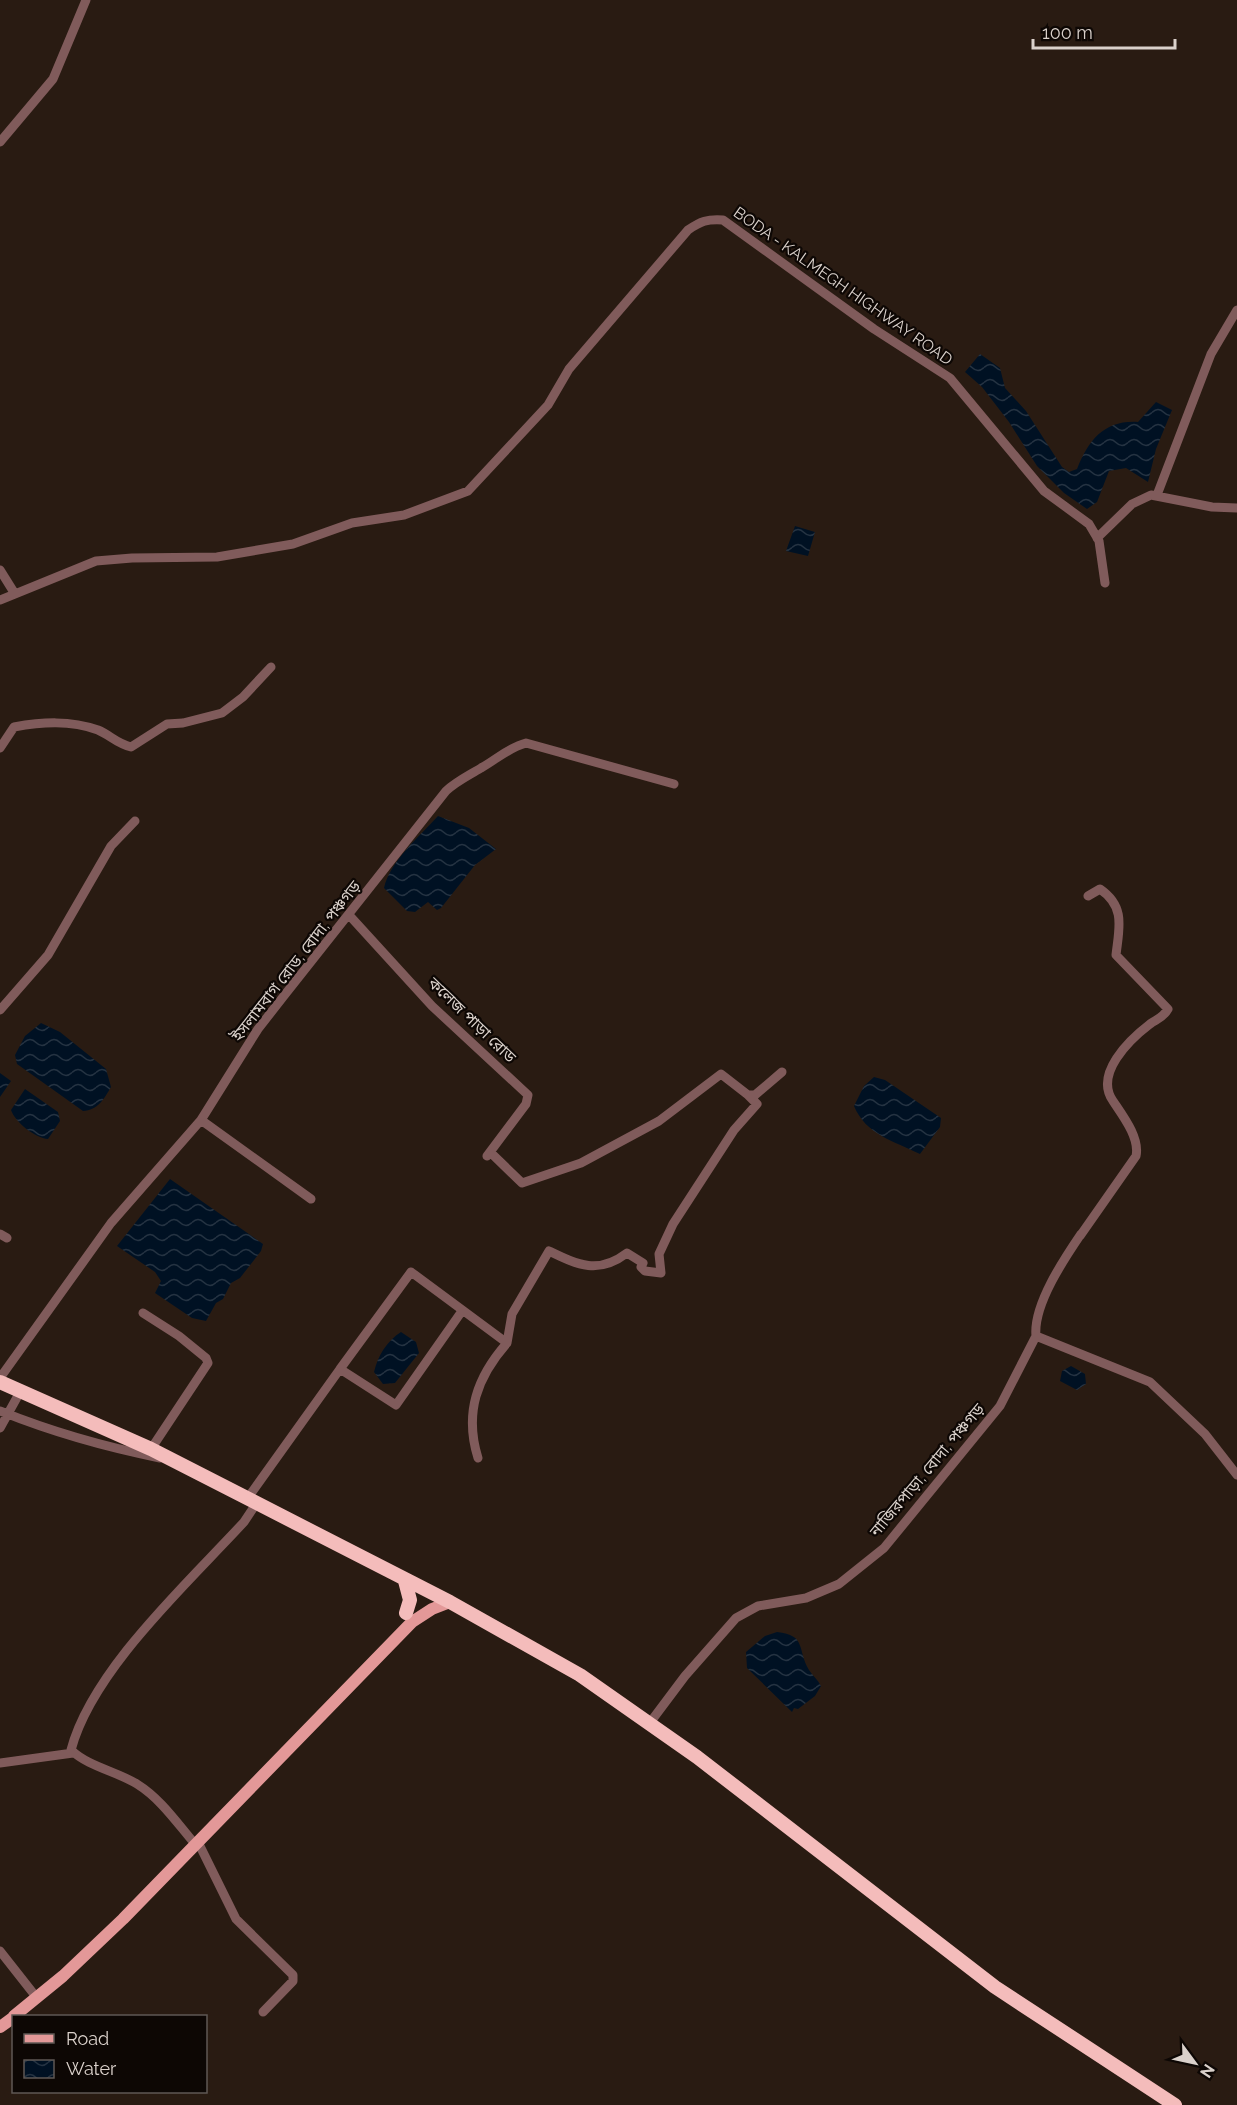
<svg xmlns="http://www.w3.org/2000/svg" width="1237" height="2105" font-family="Raleway,'Noto Sans Bengali',sans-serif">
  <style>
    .water { fill: url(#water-waves) }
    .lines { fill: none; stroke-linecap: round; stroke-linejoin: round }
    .minor { stroke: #805b5b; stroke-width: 9 }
    .major { stroke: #e39898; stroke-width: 12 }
    .highway { stroke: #f4bcbb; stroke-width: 14 }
    .labels { text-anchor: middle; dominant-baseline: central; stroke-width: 4.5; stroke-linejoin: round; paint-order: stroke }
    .street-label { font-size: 16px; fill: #dad1cb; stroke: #0d0704 }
  </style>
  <defs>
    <pattern id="water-waves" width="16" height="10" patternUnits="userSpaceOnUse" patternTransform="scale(1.5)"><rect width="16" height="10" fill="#001123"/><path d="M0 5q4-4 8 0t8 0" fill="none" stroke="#253342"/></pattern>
  </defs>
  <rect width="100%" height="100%" fill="#291b12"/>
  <!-- water -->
  <path class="water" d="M980,354L1000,368L1005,388L1026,411L1062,467L1069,472L1077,469C1089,439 1105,420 1138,422L1156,402L1172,410L1156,449L1148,482L1126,468L1109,471L1097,502L1087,509L1064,493L1037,466L1009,422L982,387L965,372Z
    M795,526L815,532L808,556L786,551Z
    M438,816L469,828L496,849L475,865L441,908L437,910L428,902L415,912L407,911L384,888C390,861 420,836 438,816Z
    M41,1023L60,1032L106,1069L111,1087C104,1099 98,1110 83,1111L17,1064L15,1055L25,1036Z
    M0,1073L11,1081L0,1097Z
    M874,1077L885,1080L941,1118L940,1127L920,1154C894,1141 866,1135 854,1106L864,1086Z
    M25,1089L58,1112L60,1121L48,1139C35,1138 15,1122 11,1110Z
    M170,1179L263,1244L261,1251L240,1278L231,1283L223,1299L216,1303L206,1321L192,1318L155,1293L161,1281L155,1272L117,1246Z
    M401,1332L416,1342L419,1353L395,1383L383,1384L374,1372C378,1355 387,1341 401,1332Z
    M1071,1366L1085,1374L1086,1384L1077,1390L1060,1381L1062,1371Z
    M777,1632C807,1635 797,1650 809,1670C813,1676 818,1680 821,1686L815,1696L798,1709L794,1708L792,1712L747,1668L746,1652L765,1636Z"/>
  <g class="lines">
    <!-- minor -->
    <path class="minor" d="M0,142L53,79L86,0
      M1157,495L1211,354L1237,310
      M1097,538L1132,504L1151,495L1212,507L1237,508
      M0,570L15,594
      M0,600L96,561L132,558L217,557L293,544L352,523L404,515L468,491L548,405L569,369L688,230C701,221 707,219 723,220L874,329L950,378L1044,491L1089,524L1099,541L1105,583
      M0,748L14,727C42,722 70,720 98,730C110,735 116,743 131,747L167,724L183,723L222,713L243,697L271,667
      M349,915L432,1006L528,1095L526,1104L487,1156
      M0,1010L48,955L111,846L135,821
      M201,1120L311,1199
      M490,1152L522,1183L581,1163L659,1121L721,1074L748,1095H755L782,1072
      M0,1234L7,1238
      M1081,1234C1064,1259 1033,1305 1036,1336L1150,1382L1205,1434L1237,1475
      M1080,1236L1136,1156C1140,1138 1123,1116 1113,1101C1094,1074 1129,1040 1150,1024C1157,1019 1163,1018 1168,1009L1116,955C1119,928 1126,907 1100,889L1088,896
      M143,1313L179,1336L206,1358L208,1363L151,1449
      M507,1343L512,1314L549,1251C578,1265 598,1275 627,1253L643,1263L641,1267L645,1271L661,1273L659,1254L673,1224L734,1130L757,1104L748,1095
      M340,1369L411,1272L507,1343C477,1377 464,1413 478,1458
      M0,1378L111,1223L201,1120L258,1029L283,997L446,791C457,781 468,776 481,768C497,759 508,748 526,743L674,784
      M0,1411C52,1432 105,1447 160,1458
      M0,1428L20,1392
      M247,1499L340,1369L396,1405L462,1311
      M649,1724L685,1676L736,1618L758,1606L806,1598L839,1584L884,1548L1000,1406L1036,1336
      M0,1763L73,1753
      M198,1842L236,1919L293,1975V1981L263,2012
      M195,1844C177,1823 161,1799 137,1784C116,1771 89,1767 71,1750C92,1670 188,1583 244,1522L256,1504
      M0,1951L37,1998"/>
    <!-- major -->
    <path class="major" d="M14,2016L63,1976L123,1919L412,1622L432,1609L450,1602
      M0,2027L14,2017"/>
    <!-- highway -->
    <path class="highway" d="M0,1382L151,1449L450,1602L580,1675L697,1757L995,1987L1175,2105
      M405,1581L410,1600L406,1613"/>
  </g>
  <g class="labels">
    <!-- street labels -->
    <g class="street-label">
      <text transform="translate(843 286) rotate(35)">BODA - KALMEGH HIGHWAY ROAD</text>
      <text transform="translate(296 961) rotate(-52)">ইসলামবাগ রোড, বোদা, পঞ্চগড়</text>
      <text transform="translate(472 1020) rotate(44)">কলেজ পাড়া রোড</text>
      <text transform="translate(927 1470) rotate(-50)">নাজিরপাড়া, বোদা, পঞ্চগড়</text>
    </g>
  </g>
  <!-- legend -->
  <rect x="12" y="2015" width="195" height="78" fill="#0d0704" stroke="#5f5854" stroke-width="1.5"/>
  <rect x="24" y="2034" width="30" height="9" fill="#e39898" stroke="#5f5854" stroke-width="1.5"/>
  <text x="66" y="2045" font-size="18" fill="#dad1cb">Road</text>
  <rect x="24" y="2060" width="30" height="18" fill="url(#water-waves)" stroke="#5f5854" stroke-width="1.5"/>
  <text x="66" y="2075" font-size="18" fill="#dad1cb">Water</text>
  <!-- north arrow -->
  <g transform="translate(1195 2063) rotate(123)" stroke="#0d0704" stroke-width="4.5" paint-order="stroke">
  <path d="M0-4.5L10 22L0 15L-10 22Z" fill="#dad1cb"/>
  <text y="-9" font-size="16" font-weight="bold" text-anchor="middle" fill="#dad1cb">N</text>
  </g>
  <!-- scale -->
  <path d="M1033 39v9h142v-9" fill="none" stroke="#dad1cb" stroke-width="3"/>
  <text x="1042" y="39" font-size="18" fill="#dad1cb" stroke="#0d0704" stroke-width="4.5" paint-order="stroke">100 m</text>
</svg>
